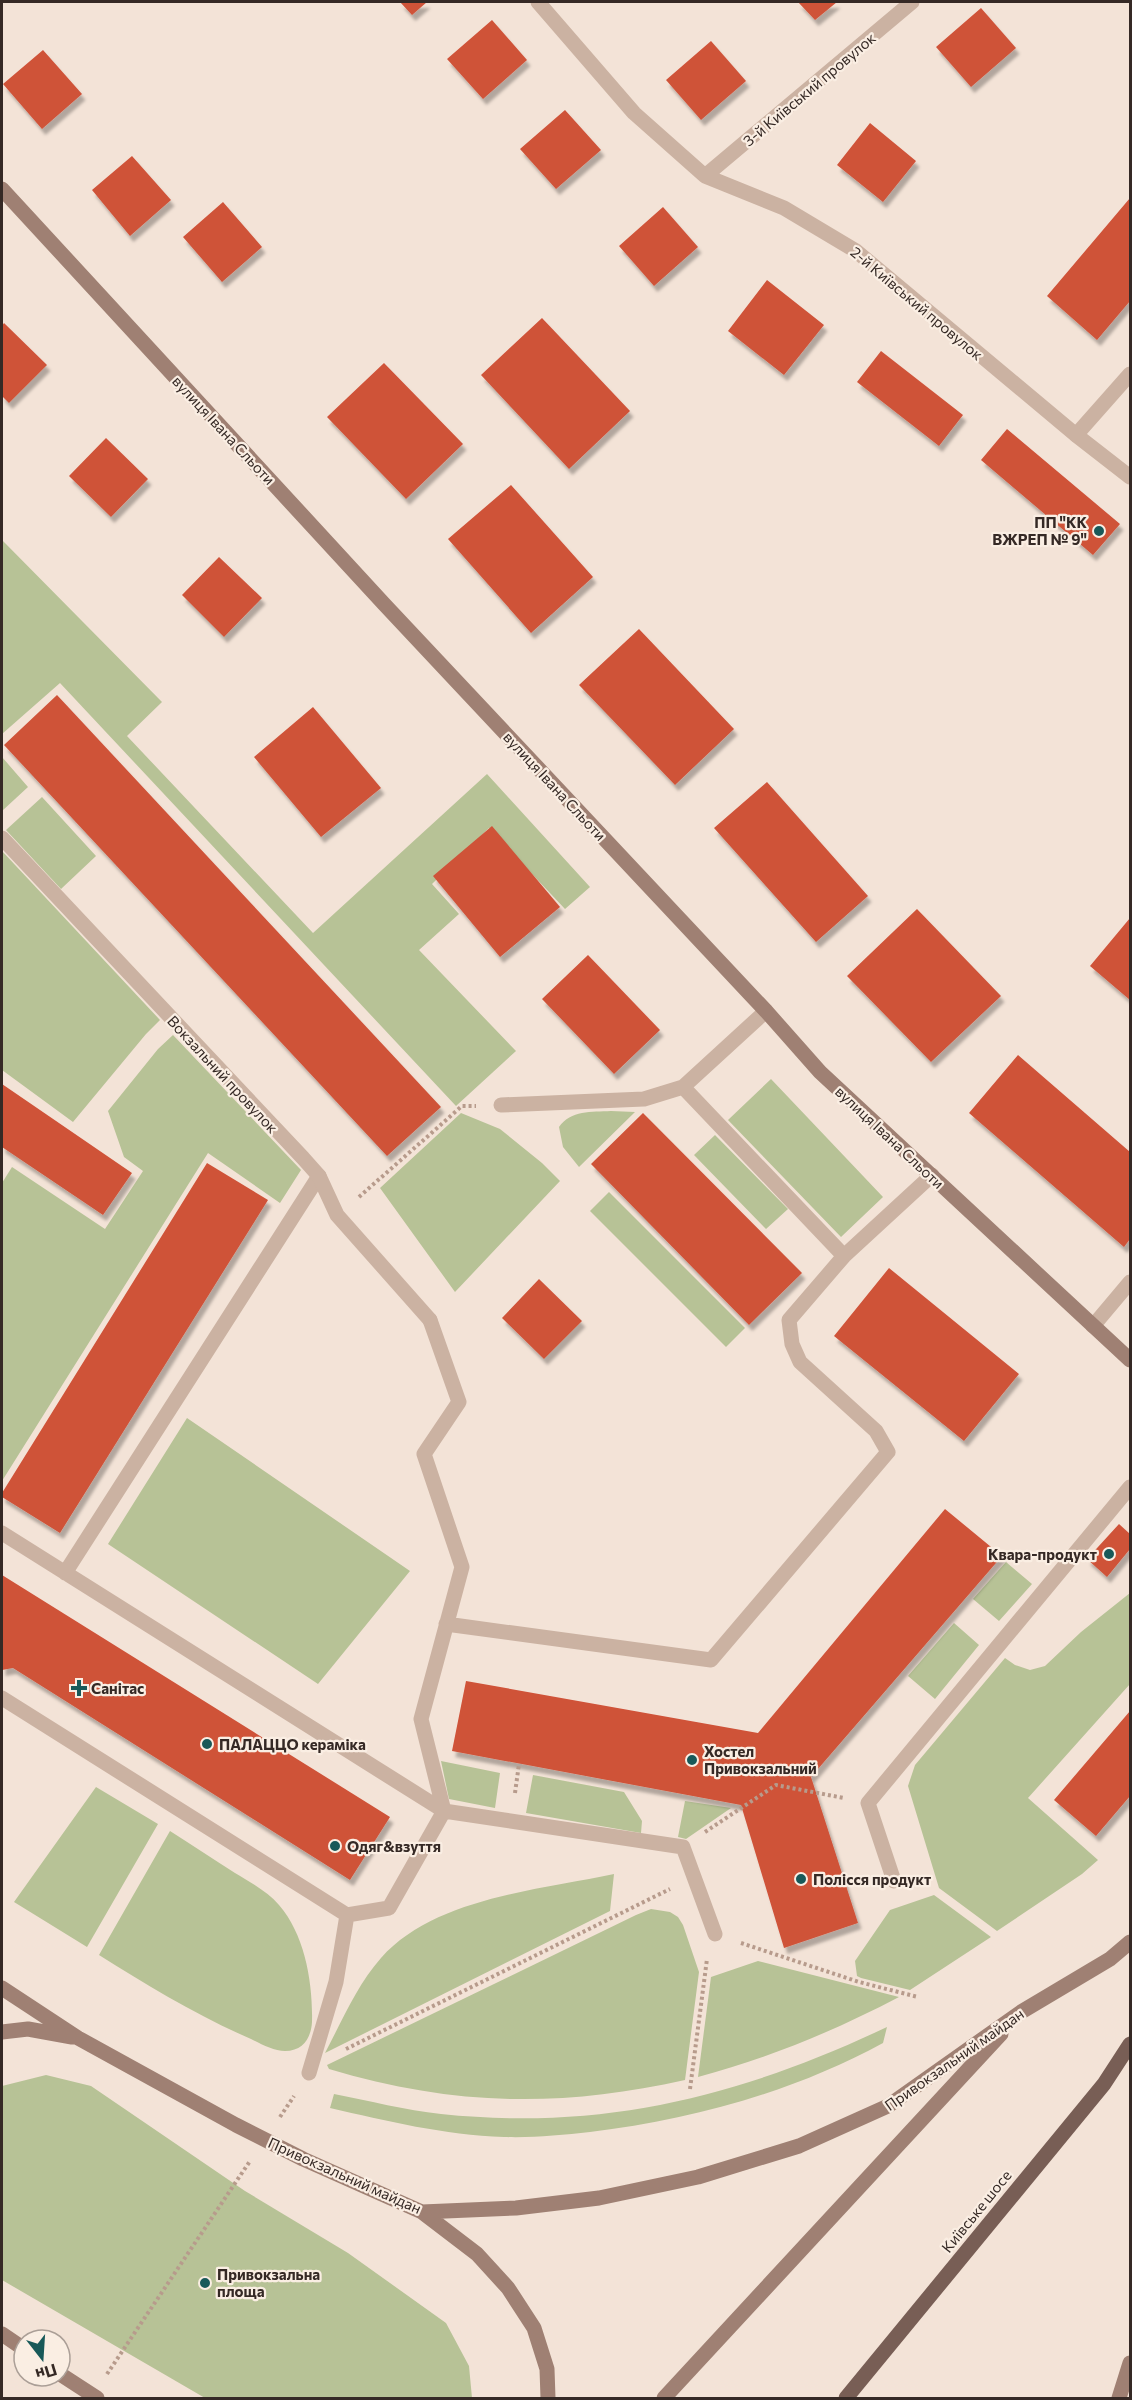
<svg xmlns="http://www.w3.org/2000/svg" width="1132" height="2400" font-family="Commissioner,sans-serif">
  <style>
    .green { fill: #b7c296 }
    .building { fill: #cf5239; filter: url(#shadow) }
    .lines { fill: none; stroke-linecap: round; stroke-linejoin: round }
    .path { stroke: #b79b8c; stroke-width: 4; stroke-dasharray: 3 3; stroke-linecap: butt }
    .lane { stroke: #cbb2a2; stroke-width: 15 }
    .street { stroke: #cbb2a2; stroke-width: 15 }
    .secondary { stroke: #9f8073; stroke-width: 15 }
    .primary { stroke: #785e55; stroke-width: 15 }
    .poi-dot { fill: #185959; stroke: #faeee3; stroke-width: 2 }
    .labels { text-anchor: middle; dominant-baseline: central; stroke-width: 4.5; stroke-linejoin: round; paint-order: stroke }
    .street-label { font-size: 15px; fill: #352925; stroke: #faeee3 }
    .poi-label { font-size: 15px; font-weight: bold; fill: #352925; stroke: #faeee3; text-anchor: start }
  </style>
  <defs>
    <filter id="shadow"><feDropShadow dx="3.5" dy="6" stdDeviation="1.5" flood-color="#0004"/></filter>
  </defs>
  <rect width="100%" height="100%" fill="#f3e3d7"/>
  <!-- green -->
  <path class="green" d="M2,540L162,702L127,736L313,933L487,774L590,887L565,909L489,828L432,884L459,914L419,950L516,1051L456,1106L60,683L2,734Z
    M2,757L28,787L2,811Z
    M42,797L96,856L61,889L6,830Z
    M2,851L160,1020L146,1034L73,1122L2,1070Z
    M173,1035L301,1170L280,1203L208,1153L2,1481V1183L12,1167L105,1229L143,1171L124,1157L108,1111L158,1049Z
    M771,1079L883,1197L841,1237L728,1120Z
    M611,1111L635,1112L579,1167L563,1147L559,1127C571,1110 591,1112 611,1111Z
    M461,1113L500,1129L542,1163L560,1181L455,1292L380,1188Z
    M715,1135L788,1209L766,1229L694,1155Z
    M609,1192L745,1328L726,1347L590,1211Z
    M187,1418L410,1571L318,1684L108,1544Z
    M1006,1562L1032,1584L999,1621L973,1599Z
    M1130,1593V1684L1028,1798L1098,1860L1082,1874L997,1931L939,1888L908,1786L915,1765L1005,1658L1015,1665L1030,1670L1045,1666L1081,1632Z
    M954,1623L979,1645L935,1699L908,1676Z
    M441,1761L500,1773L495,1808L449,1799Z
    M533,1775L624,1792L642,1821L641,1833L526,1813Z
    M96,1787L158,1824L87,1947L14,1902Z
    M685,1801L731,1808L686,1839L678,1837Z
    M170,1831C192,1845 213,1859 235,1873C250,1882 268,1892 279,1905C305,1935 313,1983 312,2022C311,2038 303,2051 285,2051C274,2051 261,2044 251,2039C198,2016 148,1986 99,1955Z
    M614,1874L610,1911L325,2053C342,2021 357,1985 381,1958C434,1898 539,1890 614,1874Z
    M934,1895L991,1937L910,1990L861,1978L857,1976L855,1961L890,1910Z
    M651,1909L670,1912L678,1917L683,1925L699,1972L685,2080C559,2108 453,2106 329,2069L327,2065L636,1915Z
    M758,1961L899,1997C834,2031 769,2058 698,2077L711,1977Z
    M887,2027L883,2043C793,2092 691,2120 590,2132C562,2135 532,2138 504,2137C444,2135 387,2121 330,2108L334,2094C370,2101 405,2110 441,2114C604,2131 741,2096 887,2027Z
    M46,2075L91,2086L245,2191L348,2253L446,2323L469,2366L472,2398H205L2,2280V2086Z"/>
  <!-- building -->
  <path class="building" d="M400,2H427L412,15Z
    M798,2H837L815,20Z
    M981,8L1016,48L971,87L936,47Z
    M492,20L527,60L483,99L447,59Z
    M711,41L746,81L701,120L666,80Z
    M43,50L82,94L42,129L3,84Z
    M565,110L601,150L556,189L520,149Z
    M870,123L916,161L883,202L837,165Z
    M132,156L171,200L130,236L92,190Z
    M1130,198V301L1097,340L1047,296Z
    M223,202L262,247L222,282L183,237Z
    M663,207L698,247L654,286L619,246Z
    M767,280L824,325L784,375L728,331Z
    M542,318L630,411L569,469L481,375Z
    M4,323L47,365L9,403L2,396V326Z
    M881,351L963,415L939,446L857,382Z
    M384,363L463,444L406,499L327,417Z
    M1007,429L1120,524L1093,555L981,460Z
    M106,438L148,479L111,517L69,476Z
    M511,485L593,577L531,633L448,539Z
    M219,557L262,598L224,637L182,595Z
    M639,629L734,729L675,785L579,685Z
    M57,695L441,1107L387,1156L4,745Z
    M313,707L381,788L321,837L254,757Z
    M767,782L868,896L816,942L714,828Z
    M492,826L560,907L500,957L433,876Z
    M917,909L1001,996L931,1062L847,976Z
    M1130,918V1000L1090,966Z
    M588,955L660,1030L614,1074L542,999Z
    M1018,1055L1130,1152V1239L1124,1247L969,1113Z
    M2,1084L132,1173L103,1215L2,1147Z
    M643,1113L802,1273L749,1325L591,1164Z
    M207,1163L268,1200L60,1533L2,1497V1493Z
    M889,1268L1019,1374L964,1441L834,1336Z
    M539,1279L582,1321L544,1359L502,1318Z
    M945,1509L1002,1556L811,1777L858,1923L784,1948L741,1805L452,1751L466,1681L758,1733Z
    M1119,1524L1130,1534V1549L1107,1577L1087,1559Z
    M2,1575L390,1817L350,1880L13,1668L2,1670Z
    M1130,1711V1796L1096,1836L1054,1800Z"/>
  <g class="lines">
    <!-- path -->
    <path class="path" d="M359,1197L462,1106H476
      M515,1793L519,1764
      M705,1832L776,1785L844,1798
      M741,1943L859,1982L918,1997
      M346,2049L670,1889
      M690,2089L707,1959
      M280,2117L294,2096
      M107,2374L250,2161"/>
    <!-- lane -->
    <path class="lane" d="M1076,435L1130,374
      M683,1087L844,1256
      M501,1105L644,1099L683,1087L766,1011
      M1093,1326L1130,1282
      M2,1533L444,1811L683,1847L715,1934
      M65,1573L319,1176
      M446,1624L711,1660L888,1452L876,1431L800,1362L792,1344L789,1320L844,1256L932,1175
      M2,1698L347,1915L389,1908L444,1811L421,1719L462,1567L424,1454L459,1402L430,1320
      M894,1881L868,1803L1130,1487
      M309,2073L336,1982L347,1915"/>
    <!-- street -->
    <path class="street" d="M538,2L634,113L705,176L784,208L856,251L1076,435L1130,477
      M705,176L912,2
      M2,838L303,1158L319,1176L337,1215L430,1320"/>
    <!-- secondary -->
    <path class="secondary" d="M2,189L384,604L766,1011L820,1072L1130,1360
      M2,1988L78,2038L236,2125L303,2159L422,2212L516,2208L599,2198L698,2177L799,2146L888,2106L1021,2012L1110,1959L1130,1942
      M2,2032L28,2029L72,2037
      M422,2212L477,2254L508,2288L534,2328L547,2369L548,2398
      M2,2334L24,2349
      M60,2374L97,2398
      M664,2398L1001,2034
      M1119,2398L1130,2363"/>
    <!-- primary -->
    <path class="primary" d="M846,2398L1104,2084L1130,2044"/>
  </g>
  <!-- markers -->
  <g class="poi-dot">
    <circle cx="1099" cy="531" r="6"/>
    <circle cx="1109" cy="1554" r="6"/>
    <path d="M76 1679h6v6h6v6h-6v6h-6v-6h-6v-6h6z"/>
    <circle cx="207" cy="1744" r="6"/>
    <circle cx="692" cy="1760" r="6"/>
    <circle cx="335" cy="1846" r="6"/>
    <circle cx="801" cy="1879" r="6"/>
    <circle cx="205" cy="2283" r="6"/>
  </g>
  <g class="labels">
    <!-- street labels -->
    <g class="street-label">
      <text transform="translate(809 89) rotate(-40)">3-й Київський провулок</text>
      <text transform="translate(917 303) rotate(40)">2-й Київський провулок</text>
      <text transform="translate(224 430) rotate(47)">вулиця Івана Сльоти</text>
      <text transform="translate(555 786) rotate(47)">вулиця Івана Сльоти</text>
      <text transform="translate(223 1074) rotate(47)">Вокзальний провулок</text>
      <text transform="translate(890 1137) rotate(43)">вулиця Івана Сльоти</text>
      <text transform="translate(954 2059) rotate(-35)">Привокзальний майдан</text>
      <text transform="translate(345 2175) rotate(24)">Привокзальний майдан</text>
      <text transform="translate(976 2211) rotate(-51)">Київське шосе</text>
    </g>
    <!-- poi labels -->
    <g class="poi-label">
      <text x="1087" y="522" text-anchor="end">ПП "КК<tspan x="1087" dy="17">ВЖРЕП № 9"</tspan></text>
      <text x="1097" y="1554" text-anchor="end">Квара-продукт</text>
      <text x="91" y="1688">Санітас</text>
      <text x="219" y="1744">ПАЛАЦЦО кераміка</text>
      <text x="704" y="1751">Хостел<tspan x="704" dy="17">Привокзальний</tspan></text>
      <text x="347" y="1846">Одяг&amp;взуття</text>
      <text x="813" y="1879">Полісся продукт</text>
      <text x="217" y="2274">Привокзальна<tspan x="217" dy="17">площа</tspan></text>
    </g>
  </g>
  <!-- border -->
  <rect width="1132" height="2400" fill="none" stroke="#352925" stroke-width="6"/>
  <!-- north arrow -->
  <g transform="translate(42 2358) rotate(163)"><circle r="28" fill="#faeee3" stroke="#ab9f97" stroke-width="1.5"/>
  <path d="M0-4.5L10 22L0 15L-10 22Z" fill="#185959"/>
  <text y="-9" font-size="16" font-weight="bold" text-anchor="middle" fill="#352925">Пн</text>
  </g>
</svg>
